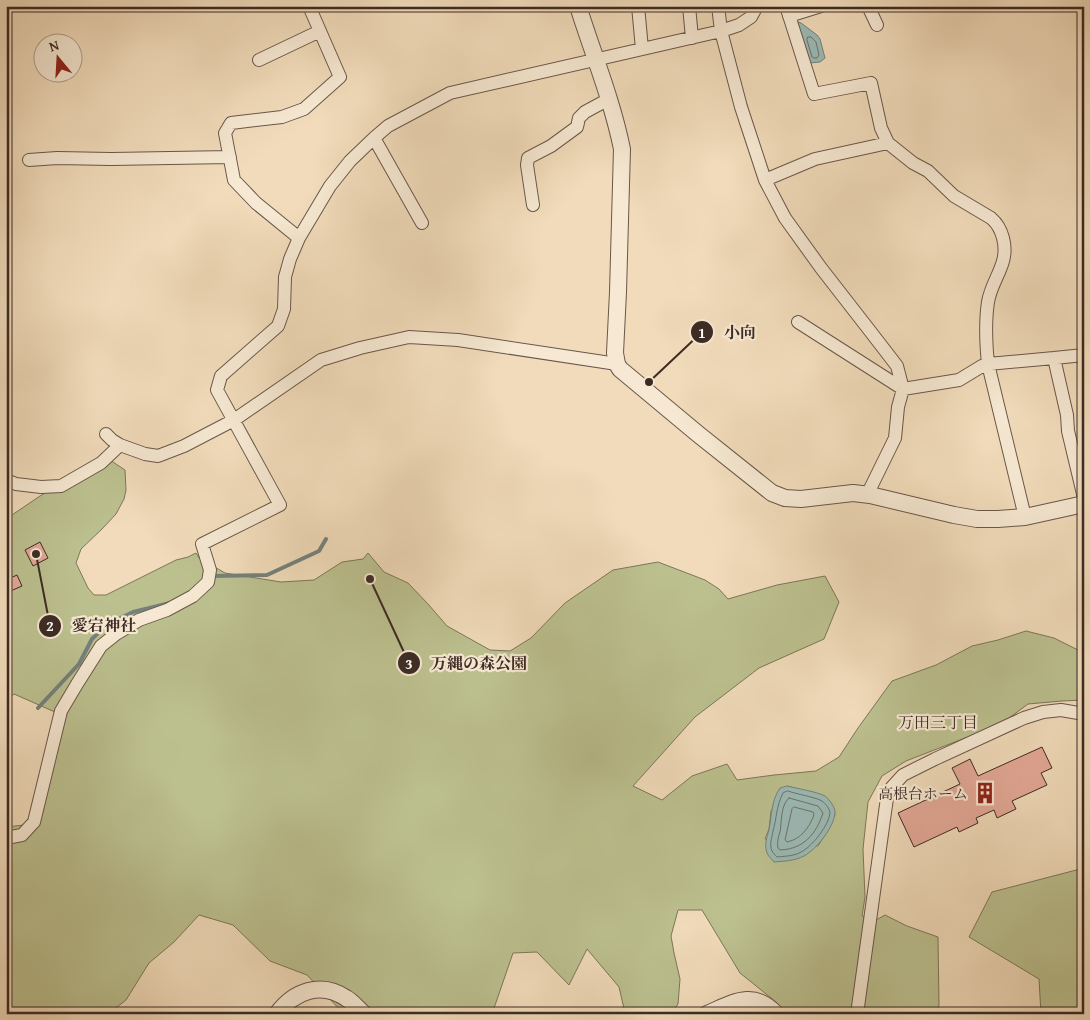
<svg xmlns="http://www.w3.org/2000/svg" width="1090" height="1020" font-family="'Gentium Book Plus','Noto Serif JP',serif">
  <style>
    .green { fill: #bcc08f; stroke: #7c765a; fill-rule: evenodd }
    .water { fill: #9bbab5; stroke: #75817b }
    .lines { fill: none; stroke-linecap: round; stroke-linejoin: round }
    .shore { stroke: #6c726d; stroke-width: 1 }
    .stream { stroke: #75817b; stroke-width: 4 }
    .building { fill: #e3a896; stroke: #3c2b25 }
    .minor-casing { stroke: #69574a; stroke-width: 14 }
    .tertiary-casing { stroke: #69574a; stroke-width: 18 }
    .minor { stroke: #f6e8d2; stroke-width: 12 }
    .tertiary { stroke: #f6e8d2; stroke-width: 16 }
    .labels { text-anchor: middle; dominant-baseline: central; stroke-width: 4.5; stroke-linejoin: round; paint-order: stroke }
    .poi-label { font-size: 15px; fill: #3c2b25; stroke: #f6e8d2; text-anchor: end }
    .neighbourhood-label { font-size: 16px; fill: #3c2b25; stroke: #f6e8d2 }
    .leader { fill: none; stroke: #3c2b25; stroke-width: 2 }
    .callout-dot { fill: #3c2b25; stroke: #f6e8d2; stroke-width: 2 }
    .mark-label { font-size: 15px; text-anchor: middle; font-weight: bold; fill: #fff }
    .callout-label { font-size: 16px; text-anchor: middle; font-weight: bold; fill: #3c2b25; stroke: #f6e8d2; stroke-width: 4.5; stroke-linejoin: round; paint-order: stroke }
  </style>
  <rect width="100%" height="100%" fill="#f1dbba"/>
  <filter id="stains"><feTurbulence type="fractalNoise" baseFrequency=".004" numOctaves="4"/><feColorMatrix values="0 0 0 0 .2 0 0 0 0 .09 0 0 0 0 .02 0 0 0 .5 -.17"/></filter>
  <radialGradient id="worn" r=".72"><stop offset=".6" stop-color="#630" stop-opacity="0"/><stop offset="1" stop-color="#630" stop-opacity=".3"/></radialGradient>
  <!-- green -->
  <path class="green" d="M110,460L125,470L126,490L124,499L116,514L102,529L81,549L76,563L88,588L94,595H106L176,560L188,557L196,553L199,558L225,573L281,582L314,580L342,562L363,559L368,553L384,572L408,583L428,604L447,626L490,650L510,651L531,638L565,603L613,570L658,562L705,580L719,589L728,599L777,585L825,576L839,602L824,639L759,668L695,717L633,786L662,800L692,776L727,764L737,780L774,775L816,771L839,757L858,728L892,681L936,665L972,646L998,640L1026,631L1054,638L1084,653V700L1062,701L1028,704L1001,724L906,761L882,776L868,802L863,849L865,897L862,916L876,920L885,915L907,926L938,937L939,1005L936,1014H786L776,1002L740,973L702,910H678L671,936L674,953L680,979L678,1004L671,1014H628L625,1013L619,987L587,949L569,985L537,952L513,953L492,1014H344L307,975L270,961L233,925L199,915L174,942L149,963L126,1000L108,1014H6V827L33,824L64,716L14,694L6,702V519L40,496L76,475ZM787,786L824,796L829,801L835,814L830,826L818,846L765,839L769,829L771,811Z
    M1084,868V1014H1041L1039,979L969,937L992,892Z"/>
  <!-- water -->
  <path class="water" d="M798,22L801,23L817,35L820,39L825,58L820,62L810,63L797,25Z
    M787,786C795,788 818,792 825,796C829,799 835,807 835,812C835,826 816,850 804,856C794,861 785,861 774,862C772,859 768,856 767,853C764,845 767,837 769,830C772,815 771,801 780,788Z"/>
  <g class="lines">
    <!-- shore -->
    <path class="shore" d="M808,37H811L816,42L819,55L817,58H814L812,57L807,40Z
      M788,791C796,794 815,797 822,801C825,803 830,809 830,813C829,825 813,845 803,851C795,856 787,856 777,857C775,855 773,853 772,851C769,844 772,838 773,831C777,817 776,807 783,793Z
      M789,798L818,806L823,813C816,834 804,849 780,850L778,848C777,842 778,838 780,832C782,822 780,806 789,798Z
      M794,807L813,812L814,815C809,828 801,839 787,842L785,840L792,809Z"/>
    <!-- stream -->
    <path class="stream" d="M212,576L267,575L319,551L326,539
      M38,708L79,664L92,639L106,625L133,612L170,603"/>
  </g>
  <!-- building -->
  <path class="building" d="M40,542L48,558L33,566L25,550Z
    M17,575L22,586L6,593V580Z
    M1042,747L1052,768L1041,773L1047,785L1012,801L1016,809L997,818L994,810L976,818L978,823L959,832L957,827L914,847L898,813L960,784L952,768L970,759L978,776Z"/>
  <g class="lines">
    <!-- minor casing -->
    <g class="minor-casing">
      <path id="minor" d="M638,6L642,49
        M689,6L692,38
        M718,6L721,31L741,107L765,180L785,218L821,268L870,331L897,366L903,389L898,407L895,438L870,489V495
        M786,6L814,94L871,83L881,128L888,143L913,163L928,171L954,196L991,218C998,224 1001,230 1003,238C1010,264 992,278 988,302C985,322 986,344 988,364L1025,517
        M868,6L877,25
        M789,16L821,6
        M259,60L320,31
        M374,138L422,223
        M29,160L57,158L111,159L230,157
        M765,180L815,159L888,143
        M533,205L527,165L528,158L551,146L577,127L579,118L585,112L609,99
        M299,238L256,203L234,180L225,133L231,123L282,117L304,109L340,77L309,6
        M798,322L903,389L959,380L982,366L988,364L1054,358L1067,415L1068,431L1084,498
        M1054,358L1084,355
        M106,434L112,440L120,445L145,454L158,456L184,446L234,420L321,360L360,348L409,337L458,340L617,364
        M6,480L16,484L41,487L61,486L101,463L120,445
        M6,838L22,835L34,822L61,711L77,684L101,646L116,634L139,620L167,610L193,596L208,582L210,570L202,544L280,505L217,390L221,376L278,326L284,309L285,277L290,259L299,238L330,186L350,161L374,138L388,126L450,93L721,31L739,25L751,17L757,6
        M857,1014L887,798L892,787L903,775L935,759L1024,718L1043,712L1061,710L1084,714"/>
    </g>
    <!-- tertiary casing -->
    <g class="tertiary-casing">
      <path id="tertiary" d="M578,6C593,54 612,100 622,149L618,292L615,353L617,364L620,369L698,434L772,493L785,498L801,499L853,493L870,495L954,515L977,519H998L1025,517L1084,504
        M277,1014C294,991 321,981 346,998C353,1002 358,1009 364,1014
        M707,1014C733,1003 753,989 776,1014"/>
    </g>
    <!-- minor -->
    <use href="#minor" class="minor"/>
    <!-- tertiary -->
    <use href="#tertiary" class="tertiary"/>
  </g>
  <!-- icons -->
  <defs>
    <g id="building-bare" transform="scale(1.725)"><path d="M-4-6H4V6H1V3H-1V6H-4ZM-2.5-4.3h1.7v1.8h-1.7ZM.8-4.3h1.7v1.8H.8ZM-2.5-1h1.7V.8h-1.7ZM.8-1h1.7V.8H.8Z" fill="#8f2418" stroke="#f6e8d2" stroke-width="2.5" paint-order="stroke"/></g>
  </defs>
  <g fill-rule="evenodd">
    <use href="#building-bare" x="985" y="793"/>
  </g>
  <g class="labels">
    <!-- poi labels -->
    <g class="poi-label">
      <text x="968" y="793">高根台ホーム</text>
    </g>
    <!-- neighbourhood labels -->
    <g class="neighbourhood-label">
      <text x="938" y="722">万田三丁目</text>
    </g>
  </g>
  <!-- callouts -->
  <path class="leader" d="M649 382L702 332M36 554L50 626M370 579L409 663"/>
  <g class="callout-dot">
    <circle cx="649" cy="382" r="5"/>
    <circle cx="36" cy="554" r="5"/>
    <circle cx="370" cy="579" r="5"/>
    <circle cx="702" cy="332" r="12"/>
    <circle cx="50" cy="626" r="12"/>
    <circle cx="409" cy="663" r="12"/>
  </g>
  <g class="mark-label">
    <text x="702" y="338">1</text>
    <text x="50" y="631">2</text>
    <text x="409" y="669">3</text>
  </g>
  <g class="callout-label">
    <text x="740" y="338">小向</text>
    <text x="104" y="631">愛宕神社</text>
    <text x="479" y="669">万縄の森公園</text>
  </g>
  <!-- margin -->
  <rect width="1090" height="1020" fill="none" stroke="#f1dbba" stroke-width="25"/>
  <rect x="8" y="8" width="1075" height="1005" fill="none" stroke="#3c2b25" stroke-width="2.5"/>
  <rect x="12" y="12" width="1065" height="995" fill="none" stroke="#3c2b25"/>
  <!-- north arrow -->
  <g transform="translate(58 58) rotate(342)"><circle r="24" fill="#f6e8d2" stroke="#ac9c8d"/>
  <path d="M0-4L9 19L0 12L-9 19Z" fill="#8f2418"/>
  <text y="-8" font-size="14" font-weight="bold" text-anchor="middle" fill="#3c2b25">N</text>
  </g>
  <rect width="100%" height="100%" filter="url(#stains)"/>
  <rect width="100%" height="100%" fill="url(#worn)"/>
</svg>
